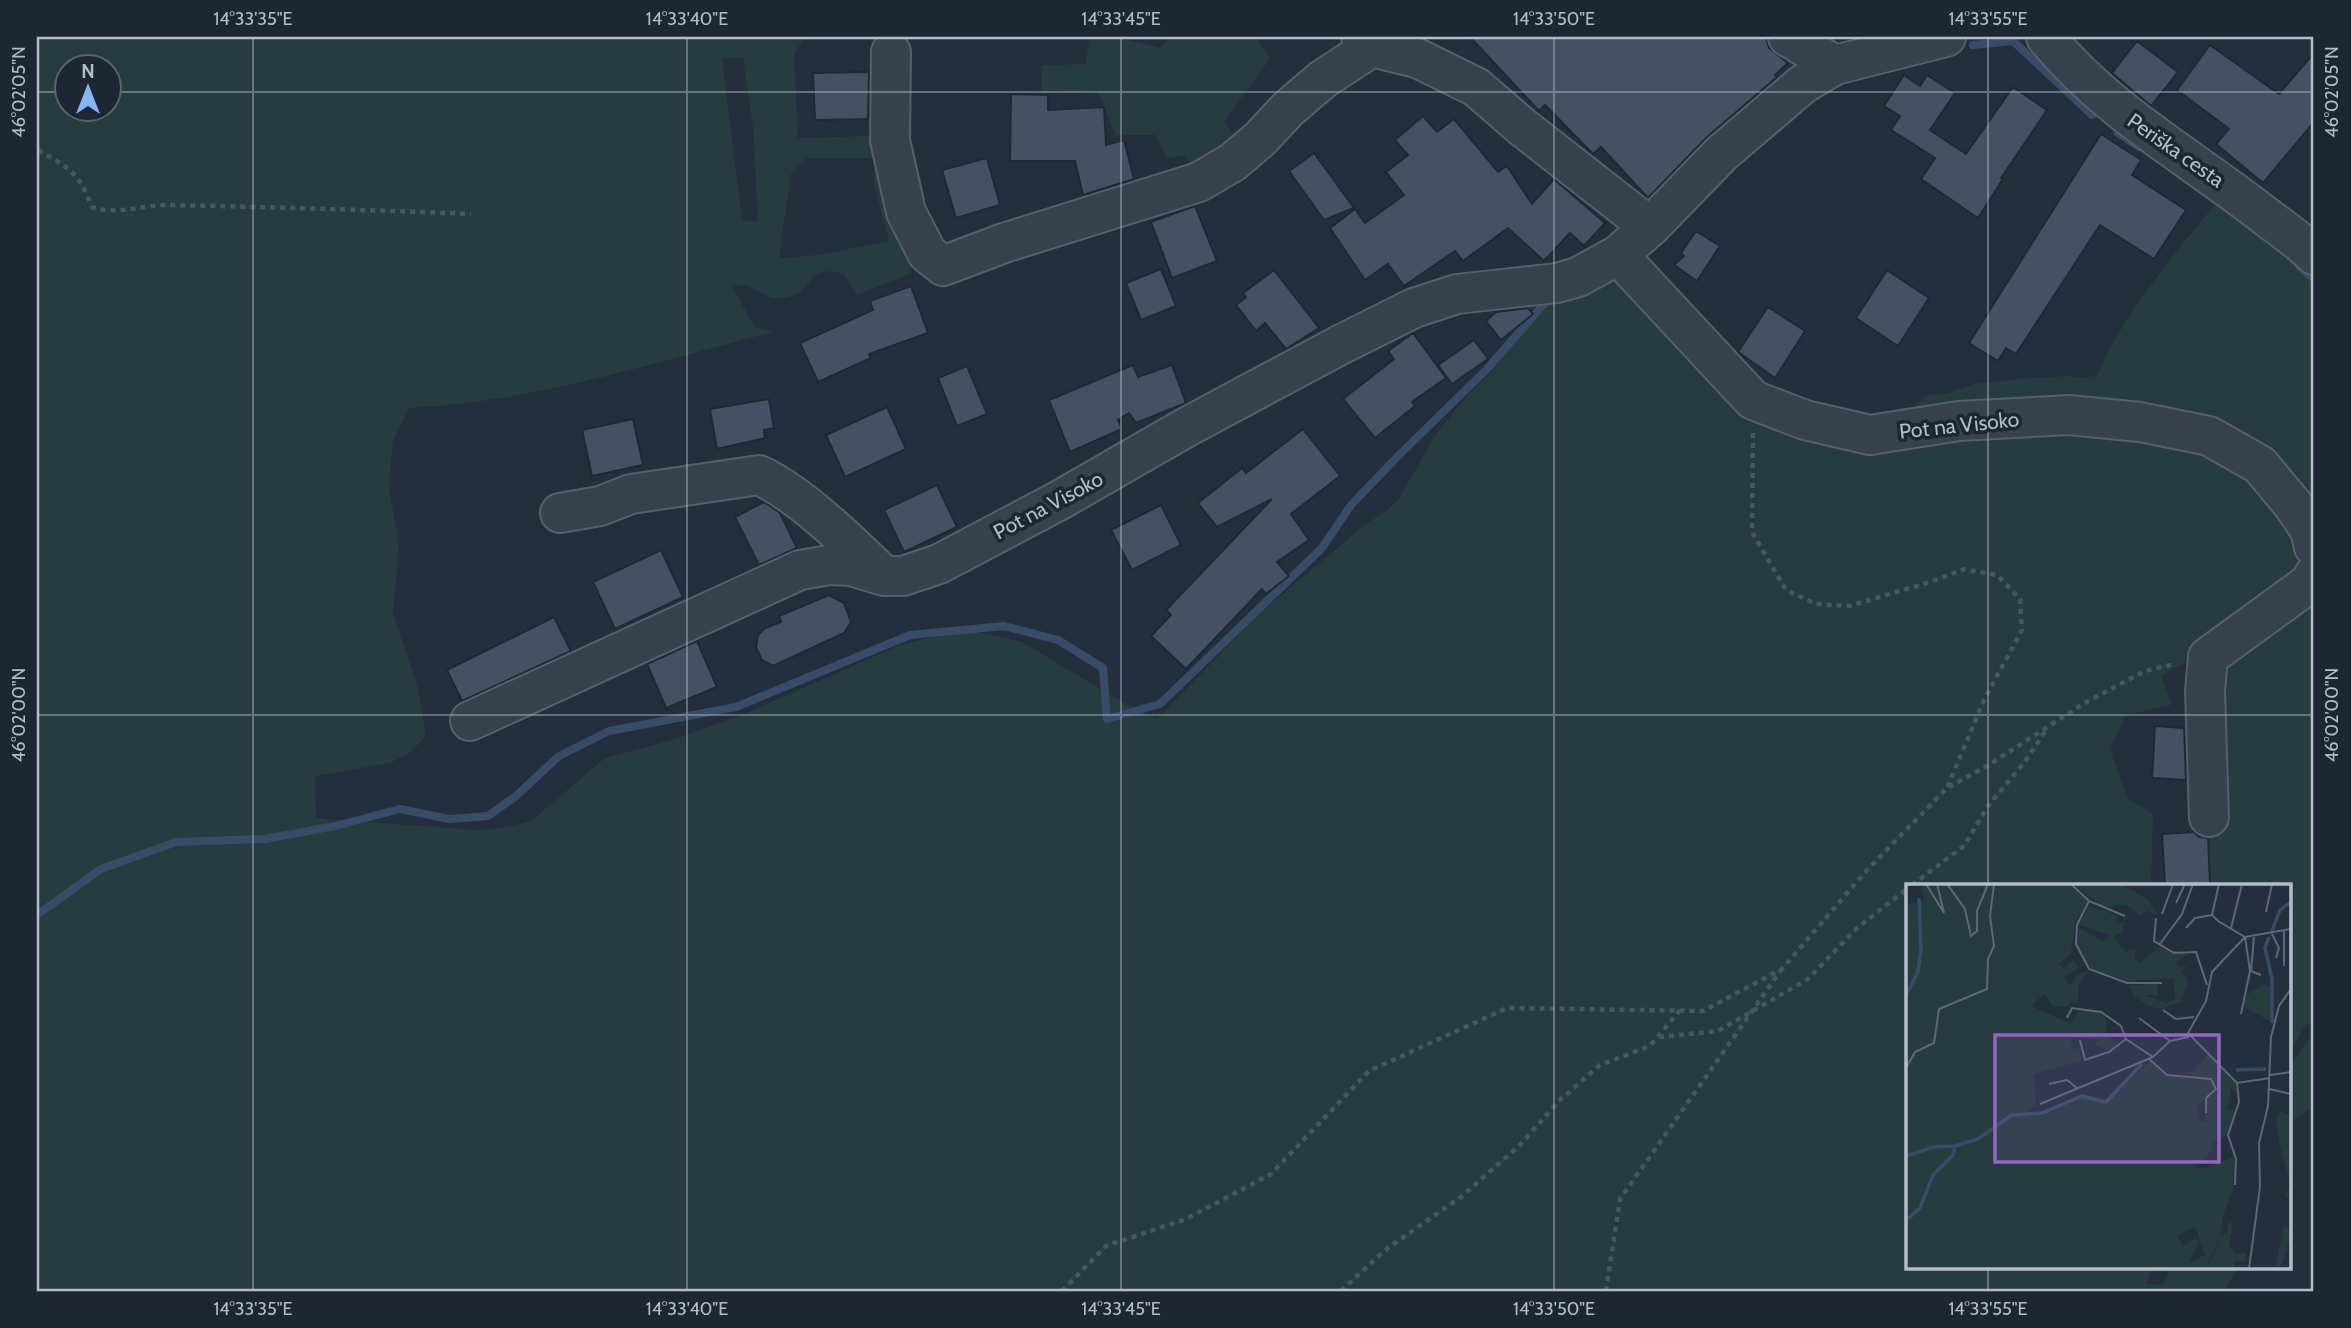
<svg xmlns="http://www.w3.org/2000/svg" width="2351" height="1328" font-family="Cabin,sans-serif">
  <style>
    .green { fill: #263c3f; fill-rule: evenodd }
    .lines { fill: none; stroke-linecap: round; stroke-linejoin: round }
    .stream { stroke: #394c67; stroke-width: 8 }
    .building { fill: #455162; stroke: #1f2835; stroke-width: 2 }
    .minor-casing { stroke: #565f6c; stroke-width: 42 }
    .path { stroke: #44595c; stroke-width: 4.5; stroke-dasharray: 5 5; stroke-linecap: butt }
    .minor { stroke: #38414e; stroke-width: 38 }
    .ticks { fill: none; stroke: #b4bcc9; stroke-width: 2; stroke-opacity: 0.45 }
    .labels { text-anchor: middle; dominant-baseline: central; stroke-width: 7; stroke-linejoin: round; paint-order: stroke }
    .street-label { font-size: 21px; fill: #b4bcc9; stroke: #1d2633 }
    .inset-river { fill: none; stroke: #394c67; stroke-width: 3.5 }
    .inset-road { fill: none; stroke: #5e6776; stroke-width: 2 }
    .view { fill: #9266c3; fill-opacity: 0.15; stroke: #9266c3; stroke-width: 3.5 }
    .inset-edge { fill: none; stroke: #b4bcc9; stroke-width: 3.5 }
    .neatline { fill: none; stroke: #b4bcc9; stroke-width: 2.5 }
    .ticks-label { font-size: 18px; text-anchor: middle; fill: #b4bcc9 }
  </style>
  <rect width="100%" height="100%" fill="#242f3e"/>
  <!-- green -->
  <path class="green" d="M37,37H805L794,54L798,138L868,136L877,145L916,263L910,274L857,295L844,274C805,263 816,290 788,297C765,302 766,292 747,286C743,284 736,285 731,285L755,327L773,332C654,363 533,402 409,408L393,440L389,488L399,545L393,614L417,684L426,736L411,752L390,763L315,776L316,818L477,830L498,829L531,821L605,758L672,740L742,715L900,645L932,637L973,631L1022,642L1117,699L1157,719L1262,611L1365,525L1390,508L1400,497L1434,437L1467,395L1491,372L1507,345L1556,295L1621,270L1746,416L1780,433L1839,438L1934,431L2158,432L2263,478L2304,537L2308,576L2217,643L2162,676L2171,705L2126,715L2111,745L2113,758L2128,798L2153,814L2151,885H1908V1267H2153L2146,1284L2163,1285L2171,1267H2239L2226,1287L2218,1291H37ZM722,58H743L753,127L758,222L742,220ZM66,66H108V108H66ZM807,158H875L874,183L889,241L818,255L779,258L791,174Z
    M1076,37H1116L1160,48L1172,37H1256L1270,59L1224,121L1239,145L1197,170L1184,156L1167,158L1156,135H1116L1098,92L1041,93L1042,65L1086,64L1089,40Z
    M2218,201L2287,254L2314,282V512L2260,452L1911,410L1925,396L1949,393L1973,384L2031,378L2068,376L2085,378L2098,375C2123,313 2175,253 2218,201Z
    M2314,592V982L2311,990L2314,1002V1027L2307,1024L2290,1050V885H2205V833H2218V668Z
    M2314,1032V1106L2290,1123V1065Z"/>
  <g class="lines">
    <!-- stream -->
    <path class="stream" d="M1973,45L2013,41L2092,115
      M2118,133L2139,147
      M2299,266L2314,279
      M37,915L101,869L176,842L265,839L335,826L400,809L449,819L488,816L516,796L559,756L609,731L736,707L910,635L1004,626L1058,640L1103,668L1107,719L1160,704L1322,548L1351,505L1397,457L1486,370L1551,296"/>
  </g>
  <!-- building -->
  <path class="building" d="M1470,37H1766L1769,48L1788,63L1775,75L1777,77L1706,138L1648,198L1601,147L1593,154L1545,105L1539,111Z
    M2137,41L2178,72L2151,106L2112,73Z
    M2210,45L2279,94L2314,53V122L2263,183L2216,144L2229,129L2177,90Z
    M869,72L868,119L815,120L813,73Z
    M1904,75L1920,86L1927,75L1955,93L1930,130L1966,154L2013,87L2047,110L2001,178L2003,179L1978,218L1921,179L1935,158L1891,130L1900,116L1884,106Z
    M1011,94L1048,95V110L1104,107L1106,145L1124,140L1134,179L1083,195L1075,161H1010Z
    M1423,116L1437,132L1454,119L1498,172L1507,166L1532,204L1554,179L1605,223L1584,246L1570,233L1544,261L1508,228L1463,261L1455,251L1404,286L1388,264L1365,280L1330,228L1355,209L1365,223L1404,195L1386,172L1408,155L1395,140Z
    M2101,134L2141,160L2132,175L2186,210L2154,259L2100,225L2016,354L2006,348L1998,361L1969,343Z
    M1314,153L1354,208L1324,220L1289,171Z
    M987,158L1000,205L956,218L942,170Z
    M1195,206L1217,261L1172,278L1151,222Z
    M1696,231L1720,246L1697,281L1674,265L1684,256L1681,253Z
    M1161,269L1176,306L1141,320L1126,283Z
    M1274,270L1319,328L1286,349L1265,323L1256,331L1236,305L1246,297L1243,293Z
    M1887,270L1929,298L1898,346L1856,318Z
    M911,286L928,333L869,354L871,358L818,382L800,343L873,310L870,301Z
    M1768,307L1805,331L1775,378L1738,352Z
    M1528,308L1533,314L1501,340L1486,321L1496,312Z
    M1413,333L1446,378L1412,402L1415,406L1375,438L1343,399L1394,359L1388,351Z
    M1474,340L1488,359L1452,384L1438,365Z
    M1133,365L1138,377L1172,365L1186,403L1136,423L1129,413L1118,420L1122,429L1070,452L1049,400Z
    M967,366L987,414L957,426L938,378Z
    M769,399L774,428L764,430L765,438L717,449L710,409Z
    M887,407L906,449L845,477L826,435Z
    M633,419L643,465L592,476L582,430Z
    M1303,429L1340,476L1291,514L1309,540L1277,562L1289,576L1266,594L1262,589L1186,669L1151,636L1171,615L1166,610L1272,499L1217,527L1198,503L1242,468L1246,473Z
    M937,485L957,527L904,552L884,510Z
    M764,502L780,513L797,548L759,565L735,517Z
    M1161,505L1181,545L1132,570L1111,530Z
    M661,550L683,597L615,629L593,582Z
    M829,595L844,603L851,622L844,633L773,666L762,660L756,647L758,635L765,628L781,622L779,616Z
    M554,617L571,651L462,701L447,670Z
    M697,641L717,687L666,708L647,664Z
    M2155,726L2184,728L2186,780L2152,778Z
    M2194,832L2199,837L2208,838L2210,885H2165L2162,834Z"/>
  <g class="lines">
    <!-- minor casing -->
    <g class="minor-casing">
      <path id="minor" d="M1361,37L1372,47L1417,58L1476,87L1521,126L1650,227L1722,153L1803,84L1835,65L1946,37
        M1788,37L1835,65
        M2046,37C2106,111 2190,157 2264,215C2281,228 2299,240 2314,255
        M891,52L890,140L906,212L927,253L943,266L1004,243L1199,182L1233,162L1260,139L1288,109L1323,79L1372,47
        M1618,255L1753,400L1805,420L1870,435L1959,421L2069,415L2140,422L2209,436L2260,465L2294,506L2310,530L2314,547
        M560,513L600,506L631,494L759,475C800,494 849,542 882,574
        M470,721L800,570L830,565L851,566L884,576H903L939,564L1060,500L1185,428L1340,345L1414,308L1457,294L1557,283L1578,277L1618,255L1650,227
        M2209,817L2205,691L2208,657L2311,582L2314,575"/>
    </g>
    <!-- path -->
    <path class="path" d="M37,144L38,150L37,160
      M38,150C71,169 78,172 92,207C116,216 146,204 171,205C271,207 371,210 471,214
      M1753,433L1752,532L1786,590L1816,604L1849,606L1930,582L1964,569L1997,575L2020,599L2022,630L1984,700L1947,788
      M1912,885L1964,846L1988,806L2023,764L2047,729
      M1659,1037L1718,1031L1808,979L1856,929L1908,888
      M1062,1291L1106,1246L1186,1219L1271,1174L1369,1071L1507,1008L1703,1011L1782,969L1867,870L1947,788L1987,766L2088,701L2145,671L2175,664
      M1341,1291L1384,1251L1462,1196L1519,1146L1560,1100L1600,1065L1650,1046L1680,1010
      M1606,1291L1620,1199L1781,970"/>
    <!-- minor -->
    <use href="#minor" class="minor"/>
  </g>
  <!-- ticks -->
  <path class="ticks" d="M253,37V1291M687,37V1291M1121,37V1291M1554,37V1291M1988,37V885M37,92H66M108,92H2314M37,715H2314M1988,1267V1291"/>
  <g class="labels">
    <!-- street labels -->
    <g class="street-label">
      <text transform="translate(2176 150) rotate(35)">Periška cesta</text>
      <text transform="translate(1959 425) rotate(-6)">Pot na Visoko</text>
      <text transform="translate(1048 505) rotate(-28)">Pot na Visoko</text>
    </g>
  </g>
  <!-- overview -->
  <g transform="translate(1906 884)">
    <rect width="385" height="385" fill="#242f3e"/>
    <path d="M16,0H163L182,17L169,40L165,69L153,80L157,85L168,76L173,84L158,93L163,102L171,91L182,87L172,103V118H163L164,123L147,122L138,110L125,122L165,140L172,127L185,126L199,132L201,150L210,157L207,165L200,166L188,160L193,155L166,154L165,164L173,165L176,177L128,190L130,221L119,229H140L182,211L200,219L244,177L259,192L305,197L309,206L291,222L294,237L299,238L300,216L310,207L305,194L273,189L289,187L301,170L329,199L331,210L325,204L322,222L317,224L329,227L321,251L305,260L307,265L294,280L285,281L296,285L328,273L327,305L317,332L315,355L302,381L297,385H0V20L18,16ZM289,343L299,371L283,379L293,358L290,354L277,362L271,352ZM167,0H215L242,16L252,31L242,27L234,31L220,21L197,23ZM183,22L211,31L210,40L221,38L216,42L218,48L207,53L220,68L230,65L228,73L233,79L254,63L282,70L270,78L272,83L281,82L276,87L282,97L275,118L255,125L243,122L229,113L223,101L251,100L252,111H239L261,119L269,115L268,94L223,97L185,85L172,68L173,44L197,57L204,51L173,41ZM359,100L365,103V138L337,122L340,111ZM374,227L385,231V315L379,312L385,300L374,263L370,234ZM322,339H327L323,362L330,370L340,369V378L329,377L328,385H299L317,350L321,349ZM378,342L385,345V353L376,380L369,385Z" fill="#263c3f" fill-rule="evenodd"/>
    <path class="inset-river" d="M366,47L374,26L385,18M363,53L359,64L366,95V139M0,111L12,88L15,65L13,14M330,186L360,185M0,272L28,263L49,262M2,335L14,324L27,291L47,271L49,262L72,255L106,231L136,229L176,212L200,218L236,180"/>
    <path class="inset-road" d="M20,0L38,29L31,0M41,0L59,25L65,52L71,47V27L82,0M165,0L183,17L171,41L170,60L183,85L221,99H256M313,0L306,31L312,37L339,53L385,45M183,17L219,32M270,19L279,0M360,28L366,0M256,30L267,0M250,34L248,57L268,69L290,68L301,101M280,44L289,34L306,31M325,44L336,0M378,47V82M366,50L373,64L370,74M339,53L306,88L300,117L282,149L331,199L364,194M348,53L345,87L355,91M254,60L276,30L287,0M257,126L270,135L288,133M335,130L344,87L339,53M161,134L166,124L195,128L215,142L220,155L247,173L264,157L283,153M233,134L264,157M174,156L179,176L203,168L220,155M243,175L261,191L305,195L310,205L300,214V229M0,184L9,168L28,159L33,125L81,105L82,75L88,62L84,32L88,0M364,191L385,188M143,200L161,196L171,204M363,205L385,210M134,220L247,173M329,301L330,275L322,251L333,218L331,199M343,385L354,303L353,259L362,222L365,153L373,122L385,105"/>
    <path class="view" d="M89,151H313V278H89Z"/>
    <rect width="385" height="385" class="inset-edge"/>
  </g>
  <!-- border -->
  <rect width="2351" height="1328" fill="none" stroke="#1d2633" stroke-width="77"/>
  <!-- north arrow -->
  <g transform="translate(88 88)"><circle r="33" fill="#1d2633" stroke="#59626f" stroke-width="2"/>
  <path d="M0-5L12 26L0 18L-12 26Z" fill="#8ab4f8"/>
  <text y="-10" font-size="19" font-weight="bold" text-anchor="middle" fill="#b4bcc9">N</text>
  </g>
  <rect x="38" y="38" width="2274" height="1252" class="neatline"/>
  <g class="ticks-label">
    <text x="253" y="25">14°33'35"E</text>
    <text x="687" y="25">14°33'40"E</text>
    <text x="1121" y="25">14°33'45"E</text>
    <text x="1554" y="25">14°33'50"E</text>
    <text x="1988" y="25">14°33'55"E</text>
    <text transform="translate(19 92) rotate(-90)" y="6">46°02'05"N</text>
    <text transform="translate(2332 92) rotate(-90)" y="6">46°02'05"N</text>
    <text transform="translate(19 715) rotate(-90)" y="6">46°02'00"N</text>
    <text transform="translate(2332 715) rotate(-90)" y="6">46°02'00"N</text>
    <text x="253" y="1315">14°33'35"E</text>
    <text x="687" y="1315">14°33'40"E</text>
    <text x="1121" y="1315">14°33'45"E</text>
    <text x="1554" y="1315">14°33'50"E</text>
    <text x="1988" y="1315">14°33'55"E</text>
  </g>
</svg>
